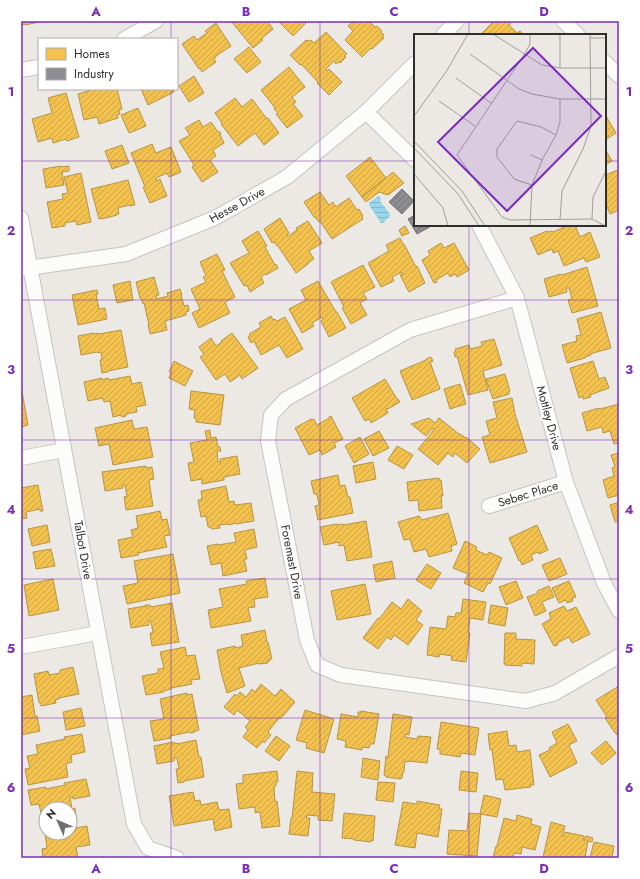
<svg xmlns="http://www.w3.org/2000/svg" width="640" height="879" font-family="Jost,sans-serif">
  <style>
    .water { fill: url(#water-rules) }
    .homes { fill: url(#homes-hatch); stroke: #b79544 }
    .industry { fill: url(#industry-hatch); stroke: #707074 }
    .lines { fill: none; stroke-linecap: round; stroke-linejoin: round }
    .minor-casing { stroke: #c5c4c5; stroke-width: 16 }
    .minor { stroke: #fcfcfb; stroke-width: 14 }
    .grid { fill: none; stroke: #7b2cbf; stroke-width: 1; stroke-opacity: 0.55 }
    .labels { text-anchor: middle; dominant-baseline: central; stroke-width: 4; stroke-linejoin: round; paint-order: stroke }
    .street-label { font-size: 12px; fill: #2e2e2e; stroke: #fff }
    .inset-road { fill: none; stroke: #a09e9b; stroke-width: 1 }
    .view { fill: #7b2cbf; fill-opacity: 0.15; stroke: #7b2cbf; stroke-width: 2 }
    .inset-edge { fill: none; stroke: #2e2e2e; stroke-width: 2 }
    .neatline { fill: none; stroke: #7b2cbf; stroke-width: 1.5 }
    .grid-label { font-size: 13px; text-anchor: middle; font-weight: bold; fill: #7b2cbf }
  </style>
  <defs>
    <pattern id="water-rules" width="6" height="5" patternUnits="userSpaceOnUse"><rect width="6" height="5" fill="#99d6ec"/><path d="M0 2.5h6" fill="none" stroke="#84b8cb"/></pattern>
    <pattern id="homes-hatch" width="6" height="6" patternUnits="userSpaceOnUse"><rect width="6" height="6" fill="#f2c14e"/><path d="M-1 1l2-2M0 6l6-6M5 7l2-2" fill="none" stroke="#d0a644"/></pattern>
    <pattern id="industry-hatch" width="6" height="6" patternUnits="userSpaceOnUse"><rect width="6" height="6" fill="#8d8d92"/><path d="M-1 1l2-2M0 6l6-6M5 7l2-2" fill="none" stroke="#747478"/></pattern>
  </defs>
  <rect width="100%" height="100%" fill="#ece8e4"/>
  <!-- water -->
  <path class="water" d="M379,196L381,199L380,201L390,214V216L383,223H381L369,205V203L377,197Z"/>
  <!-- homes -->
  <path class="homes" d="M21,21H38L39,22L25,25V24L21,25Z
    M231,21H270L268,22L273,29L261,39L263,40L253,48Z
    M280,21H304L306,23L293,36L279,22Z
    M353,21H369L375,27L377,26L382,31L381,32L384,35L382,36L384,38L372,49L371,48L362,57L345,40L353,31L348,26Z
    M494,21H509L511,23L509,25L517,33L520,31L524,35H482L481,34Z
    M216,23L231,46L216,56V57L214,59L216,62L202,72L200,68L199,69L182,44L194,36L197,40L207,33L205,31Z
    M326,32L347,54L344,56L346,57L340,63L339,62L336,64L334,61L326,69L327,71L329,69L342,82L329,95L317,83L318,82L301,64L300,65L290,55L306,40L307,41L311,40L314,43Z
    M249,47L261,62L247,73L234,59Z
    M289,67L305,87L292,97L296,102L293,104L303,116L287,128L276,114L278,113L274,109L275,108L261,90Z
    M194,76L204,93L189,102L179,86Z
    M94,89H117L122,109L119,110L120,114L117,115L118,118L99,124L97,117L84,120L78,94Z
    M141,89H173L174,92L148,105Z
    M66,93L79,137L67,141L66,139L53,143L52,138L38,142L32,119L52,113L48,98Z
    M235,98L242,107L252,99L267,119L268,118L279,133L264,145L255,133L238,146L221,124L222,123L215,113Z
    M138,108L146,126L129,133L121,115Z
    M606,116L616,133L605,140V117Z
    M199,120L203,127L211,122L218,132L219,131L221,134L220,135L224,143L213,150L216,156L210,160L218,172L202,182L192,167L194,165L179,141L190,135L185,128Z
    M152,144L156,153L171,147L181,172L169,177L167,173L156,178L157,181L160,179L167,196L150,203L143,187H145L131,153Z
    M122,145L129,163L112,169L105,151Z
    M605,149L612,161L605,165Z
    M370,157L386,178L362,197L346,176Z
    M61,166V167L69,166V171L62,172L64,185L46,188L43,169Z
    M618,170L619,172V210L610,214L606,204H605V175Z
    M393,172L404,183L388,195L379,192L366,202L362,197Z
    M81,173L91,222L77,225L76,221L65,223V226L52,228L47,202L63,199L62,194L68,193L64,177Z
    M128,180L135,205L130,206L129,205L118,208L119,214H117V215L102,219V218L99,219L91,189Z
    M320,192L329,205L333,202L336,207L349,198L357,210L359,209L363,216L362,217L363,219L332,239L320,221L319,222L315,217H314L304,202Z
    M280,218L289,233L287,234L288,236L297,230L296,228L308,221L322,243L309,251L314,259L308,263V264L296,273L278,246H277L274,242L272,243L264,229Z
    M569,225H575L580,237L590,232L600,257L586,262L584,258L564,266L558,251L553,253L552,249L538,255L530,238L547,231L548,232L552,231L553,232Z
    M405,226L409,233L402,236L399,230Z
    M258,231L267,246L265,247L275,265L276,264L278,268L266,275L265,274L261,277L264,283L250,292L247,285L244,286L230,263L249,253L242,241Z
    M400,238L403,244H404L416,267L417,266L425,283L409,292L400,275L403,274L402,272L392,277L394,281L381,287L368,263L389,251L386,245Z
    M441,243L444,248L454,243L469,270L457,277L455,274L450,277L448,273L436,280L437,282L434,283L422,260L430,255L428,251Z
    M217,254L225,270L222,271L235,297L225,302L230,313L199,328L192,313L200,309L191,289L206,282L203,277L206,276L200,262Z
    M363,265L375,287L363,293L367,299L360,303L367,315L351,324L342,308L344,307L331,282Z
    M587,267L598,306L572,313L568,300L572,299L569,288H566L567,292L549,297L544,279L561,274L562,275Z
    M154,277L159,295L156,296L157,299L168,296L167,293L180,289L182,295H181L184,306L188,305L189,311L186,312V315L165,321L167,330L150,334L148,325H149L144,303L143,304L141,298H140L136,282Z
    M130,281L133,300L117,303L113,285Z
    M318,281L336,312H337L346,328L329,337L321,321L323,319L322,317L312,323L314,326L302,333L289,309L306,300L301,290Z
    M97,290L98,294H96L99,309L105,308L107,319L78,325L72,295Z
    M601,312L611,348L590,354L591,355L585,357V358L567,363L562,345L577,341L576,336L581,335L577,319Z
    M271,316L273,320L275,319L277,321L285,317L303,349L287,358L279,345L261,355L254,341L251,343L248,337L250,335L249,334L261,327L259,323Z
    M121,330L128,367L108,371V372L102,373L100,360L102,359L101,352L98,353L97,352L81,355L78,336L94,333L95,334L99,333V334Z
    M232,333L258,368L242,379L240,375L230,382L225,374L216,380L200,357L204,355L199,347L211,338L216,346L222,342L221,341Z
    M494,339L502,365L483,371L488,390L468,395L457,356L455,357L454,352L456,351L455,349L469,345L470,349L482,346L481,342Z
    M431,357L433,361L430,362L440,389L412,400L400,371L426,360V359Z
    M174,361L193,371L185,386L169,378L171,373L169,372Z
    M593,361L599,379L605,377L609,388L590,395L591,397L583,399V396L579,398L570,368Z
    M505,374L510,391H509V394L493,399L486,379Z
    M130,376L132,384L141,382L146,405L136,407L137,412L126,414V416L122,417L121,415L113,417L110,401L104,402L103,398L88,401L84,382L102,378V380L108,378L109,380Z
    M385,379L397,399H398L400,402L388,409L387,408L386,409L388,413L371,423L369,419L365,421L352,398Z
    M460,384L466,404L450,409L444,389Z
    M21,386L28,425L21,427Z
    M191,391L224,395L220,425L196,422V419L194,418L195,410L189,409Z
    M512,398L515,414L527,452L490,463L482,437L490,435L486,421L497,418L493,402Z
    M619,404V443L614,444L610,431L603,433L602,427L587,431L582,413L599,408L600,409Z
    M331,416L343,439L334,443L336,447L322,455L320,450L309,455L295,428L311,419L312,420L314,419L317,425L329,418V417Z
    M429,418L435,423L439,418L459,434H460L466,438V437L480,449L467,463L455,453L453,457L448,453L438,465L418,449L434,430L433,428L426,436L411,424Z
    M132,420L134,429L147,427L153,457L113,465L109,444L99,446L95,428Z
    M210,430L211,438L216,437L218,447H220L221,451H217L218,462H220V459L237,456L240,474L224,477V480L202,484V479L191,481L188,463L194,462L190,443L207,440L205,431Z
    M379,431L389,448L373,456L364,439Z
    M360,437L369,454L354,463L345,446Z
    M397,446L413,455L404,469L388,460Z
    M619,453V495L608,498L603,480L614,476L612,468L615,467L611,455Z
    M373,462L376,479L356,483L353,466Z
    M146,466V468L152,467L154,479L149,480L153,506L126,510L124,497L127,496L125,485H123V488L105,491L102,472Z
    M338,475L340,486L345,485L348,497H350L353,513L318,520L315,506L319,505L317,494H314L311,481Z
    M439,478V480H441L443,496H441L442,508L419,511L418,500L409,501L407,482Z
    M38,485L43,511H40V509L26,512L27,518L21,519V488Z
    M226,486L229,502L234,501L235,505L251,503L254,521L236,524V523L229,525V524L219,525L220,528L212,529L211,527H208L206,516L201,517L198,500L202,499L201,491Z
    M619,502V521L615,522L610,505Z
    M160,511L162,520L167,519L170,535L164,536L167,547L138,553L139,555L121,558L118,540L133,537L131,530L138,528L136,516Z
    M448,513L457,544L451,546L452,551L429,557L426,549L414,552L410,539L404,540L398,522L419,516L422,520Z
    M366,521L372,557L347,561L344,545L339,546V542L324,545L320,527L337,524V525L343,524V525Z
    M47,525L50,542L32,546L28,529Z
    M537,525L548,550L539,554L538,552L531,555L533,560L522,565L520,560L519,561L509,538Z
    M254,529L257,547L245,550L247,559H244L247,571L223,576L221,563L211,565L207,546L218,544V545L236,542L234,533Z
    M465,541L477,547L476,550L487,555L489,552L502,558L490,584L488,583L483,592L464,583L468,574L453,568Z
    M51,549L55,566L36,569L33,552Z
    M173,554L180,593L127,604L123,586L138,583L134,561Z
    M560,558L567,574L549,581L542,565Z
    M392,561L395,578L376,582L373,565Z
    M427,564L441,573L431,589L416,580Z
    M265,578L268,597L254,599L255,607L248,608L251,621L211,628L208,610L223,607L219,589L247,584L246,581Z
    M53,579L59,610L29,616L24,585Z
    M516,581L523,598L506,605L499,587Z
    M569,581L576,597L572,598L573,601L567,603L566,600L559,603L552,588Z
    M365,584L371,614L337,620L331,591Z
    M549,586L554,597L542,602L546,611L535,616L527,597L538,593L537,591Z
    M408,599L422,611L416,620L423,625L408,645L394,635L391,640L387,637L378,649L363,638L378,618L379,619L392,602L401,609Z
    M463,599L486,602L483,620L470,618L468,633H470L466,662L451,660L452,656L440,654L439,657L427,655L430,627L446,629L448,616L455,617L456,613H461Z
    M172,603L179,642L152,646L150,633H153L151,621H149V625L131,628L128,609L145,606V607H146L145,605H150L151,607Z
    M491,605L508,608L505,626L488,623Z
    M564,606L567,611L576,607L590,634L572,643L569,637L557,643L558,645L554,646L542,624L551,619L549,613Z
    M265,630L267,642H268L272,659H269L270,661H267L268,663L259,664V663L239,668L245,686L227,693L221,672L217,650L235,646V648L243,646L241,635Z
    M505,633H516V639L535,640L534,664L522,663V666L505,665V663L504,664Z
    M185,647L187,656L195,655L200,679L191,680L192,684L171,688V689L164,691V692L146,695L142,676L158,673V669L164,668L160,652Z
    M73,667L79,694L59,698V699L55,700L56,703L41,706V703H39L34,674L48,671L49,675L60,673V670Z
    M261,684L275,696L281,689L295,702L283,716V715L280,719L279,718L268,732L271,735L264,743L263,741L257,748L243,737L248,730L245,727L250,721L237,710L234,715L224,707L235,694L237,696L240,692L246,697L252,689L255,692Z
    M619,686V733L617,735L615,732V733L605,718L607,717L596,700Z
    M187,693V695L192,694L199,730L195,731V732L191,733L190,732L170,736L171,738L154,741L150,721L164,719L160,699Z
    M32,695L35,716H37L40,731L21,735V697Z
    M81,708L85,726L66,730L63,712Z
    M305,710L334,719L324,753L306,748L307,743L296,740Z
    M361,711L379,714L374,744H370L369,748L362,747V750L345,747L346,741L337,739L341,714L358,717V712H361Z
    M393,714L412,717L409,735L405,734V737L417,739L418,736L431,737L427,763L408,761V762L405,761L404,772H403L402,778H401V779L386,777V776L384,775L386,756L388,757Z
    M441,722L479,728L475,755L461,753L460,757L440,754V749H437Z
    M568,724L577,741L569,745L577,763L550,777L539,755L550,750L549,748L557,743L552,732Z
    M507,731L509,746L516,745L517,752L530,750L534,785H530L531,787L505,790L503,779L496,780L492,750H490L488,734Z
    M82,734L85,752L71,755L72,762L66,764L68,777L28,785L25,769L30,768L27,756L38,754L36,745L65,739L64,737Z
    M276,736L290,746L279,761L265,751Z
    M196,740L199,757H201L204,777L184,781V782L178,783L176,769H179L177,758H174V761L157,764L154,746L173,742V743H177V744Z
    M606,741L616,753L602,765L591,753Z
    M363,758L380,761L378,780L361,777Z
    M277,771L278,782H276V786H274L275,802L277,801L280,826L262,828L260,812L255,813V807L239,809L236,784L243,783V775Z
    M297,771L313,773L312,792L335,794L332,821L318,820V816L307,815L306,818H310L308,836L289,834L291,818H292Z
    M461,771L478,773L476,792L459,790Z
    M86,779L90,796L73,799V797H70L72,809L75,808L77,822L72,823L71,822H70V809H46V827H44L39,804L31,805L28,790L46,787V789L65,785L64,783Z
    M378,782L395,783L393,802L376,800Z
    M193,792L195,801L200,800L201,805L217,802L219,810L229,809L232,827L215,831L213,819L174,826L169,796Z
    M484,795L501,799L497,817L480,814Z
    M417,801L440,805L439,809H442L438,837L417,833L415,848L395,845L403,802L417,804Z
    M344,813L375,816L373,841L371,840V842L354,840V839L342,838Z
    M469,813L481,814L477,856L447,854L449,830L467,831Z
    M517,815L532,819L531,824L541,827L535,850L522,847L521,854L514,853L513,858H493L496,846H497L504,818L516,821Z
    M551,822L565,826L562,836H564L565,832L584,836V841L586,836L593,838L592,842L588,841L585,858H542L543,857Z
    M87,826L90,845L76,847L78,858H43L42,849L47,848L45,834L53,833H70V829Z
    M594,842L614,846L612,858H590Z"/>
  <!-- industry -->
  <path class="industry" d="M402,189L414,201L402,214L389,202Z
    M415,215V225H433L417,234L408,219Z"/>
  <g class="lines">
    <!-- minor casing -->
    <g class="minor-casing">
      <path id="minor" d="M563,21L578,35
        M443,35L457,21
        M124,39L156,21
        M605,62L619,76
        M21,70L39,67
        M366,112L415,160
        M21,218L134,824L148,848L177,858
        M479,225L517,298L566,482L604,583L619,611
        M21,269L126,254L215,218L287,177L366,112L415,63
        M517,298L410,330L286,399L271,415L268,441L307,640L317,665L341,675L526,701L555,693L619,656
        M21,458L64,450
        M489,506L566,482
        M21,647L98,633"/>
    </g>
    <!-- minor -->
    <use href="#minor" class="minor"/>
  </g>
  <!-- grid -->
  <path class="grid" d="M171,21V39M320,21V858M469,21V35M171,89V858M21,161H415M605,161H619M469,225V858M21,300H619M21,440H619M21,579H619M21,718H619"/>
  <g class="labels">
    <!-- street labels -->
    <g class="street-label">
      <text transform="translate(237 205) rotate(-29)">Hesse Drive</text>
      <text transform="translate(549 418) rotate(75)">Mottley Drive</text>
      <text transform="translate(528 494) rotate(-17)">Sebec Place</text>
      <text transform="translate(83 550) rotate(80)">Talbot Drive</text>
      <text transform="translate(292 562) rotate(79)">Foremast Drive</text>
    </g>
  </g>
  <!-- overview -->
  <g transform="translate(414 34)">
    <rect width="192" height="192" fill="#ece8e4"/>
    <path class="inset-road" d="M79,0L128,31L146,34H192M116,0V10L110,21L43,121L88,183L96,186L178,185L191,192M146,0V34M176,4H192M56,20L105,55L118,60L146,65H192M42,44L77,69M25,67L61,92M0,82L32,38L54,0M0,107L48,157L71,192M0,114L44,160L65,192M117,121L128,126M0,140L29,174L34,192M118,151L100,145L83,123V115L103,87L127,93L142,101M178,185L179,163L192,137M146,186L148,157L169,115L177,92L176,0M116,192L118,151L128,126L142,101L146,88V65"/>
    <path class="view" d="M119,14L187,82L93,177L24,108Z"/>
    <rect width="192" height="192" class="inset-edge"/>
  </g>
  <!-- border -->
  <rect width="640" height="879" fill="none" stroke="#ffffff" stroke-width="44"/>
  <!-- legend -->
  <rect x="38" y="38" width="140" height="52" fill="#ffffff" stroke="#ababab"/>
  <rect x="46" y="48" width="20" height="12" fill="#f2c14e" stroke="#ababab"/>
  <text x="74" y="58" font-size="12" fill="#2e2e2e">Homes</text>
  <rect x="46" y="68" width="20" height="12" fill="#8d8d92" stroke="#ababab"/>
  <text x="74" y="78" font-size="12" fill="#2e2e2e">Industry</text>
  <!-- north arrow -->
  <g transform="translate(58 821) rotate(315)"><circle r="19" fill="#ffffff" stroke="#ababab"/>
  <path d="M0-3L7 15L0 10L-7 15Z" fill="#706f6e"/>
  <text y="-6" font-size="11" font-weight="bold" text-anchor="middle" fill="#2e2e2e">N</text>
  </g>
  <rect x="22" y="22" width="596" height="835" class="neatline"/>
  <g class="grid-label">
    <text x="96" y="16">A</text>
    <text x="246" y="16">B</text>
    <text x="394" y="16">C</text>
    <text x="544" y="16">D</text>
    <text x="11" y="96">1</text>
    <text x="629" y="96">1</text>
    <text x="11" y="235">2</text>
    <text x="629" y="235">2</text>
    <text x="11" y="374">3</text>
    <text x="629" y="374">3</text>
    <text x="11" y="514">4</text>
    <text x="629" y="514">4</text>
    <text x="11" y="653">5</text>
    <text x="629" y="653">5</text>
    <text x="11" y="792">6</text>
    <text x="629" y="792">6</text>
    <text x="96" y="873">A</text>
    <text x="246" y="873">B</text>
    <text x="394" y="873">C</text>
    <text x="544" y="873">D</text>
  </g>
</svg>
